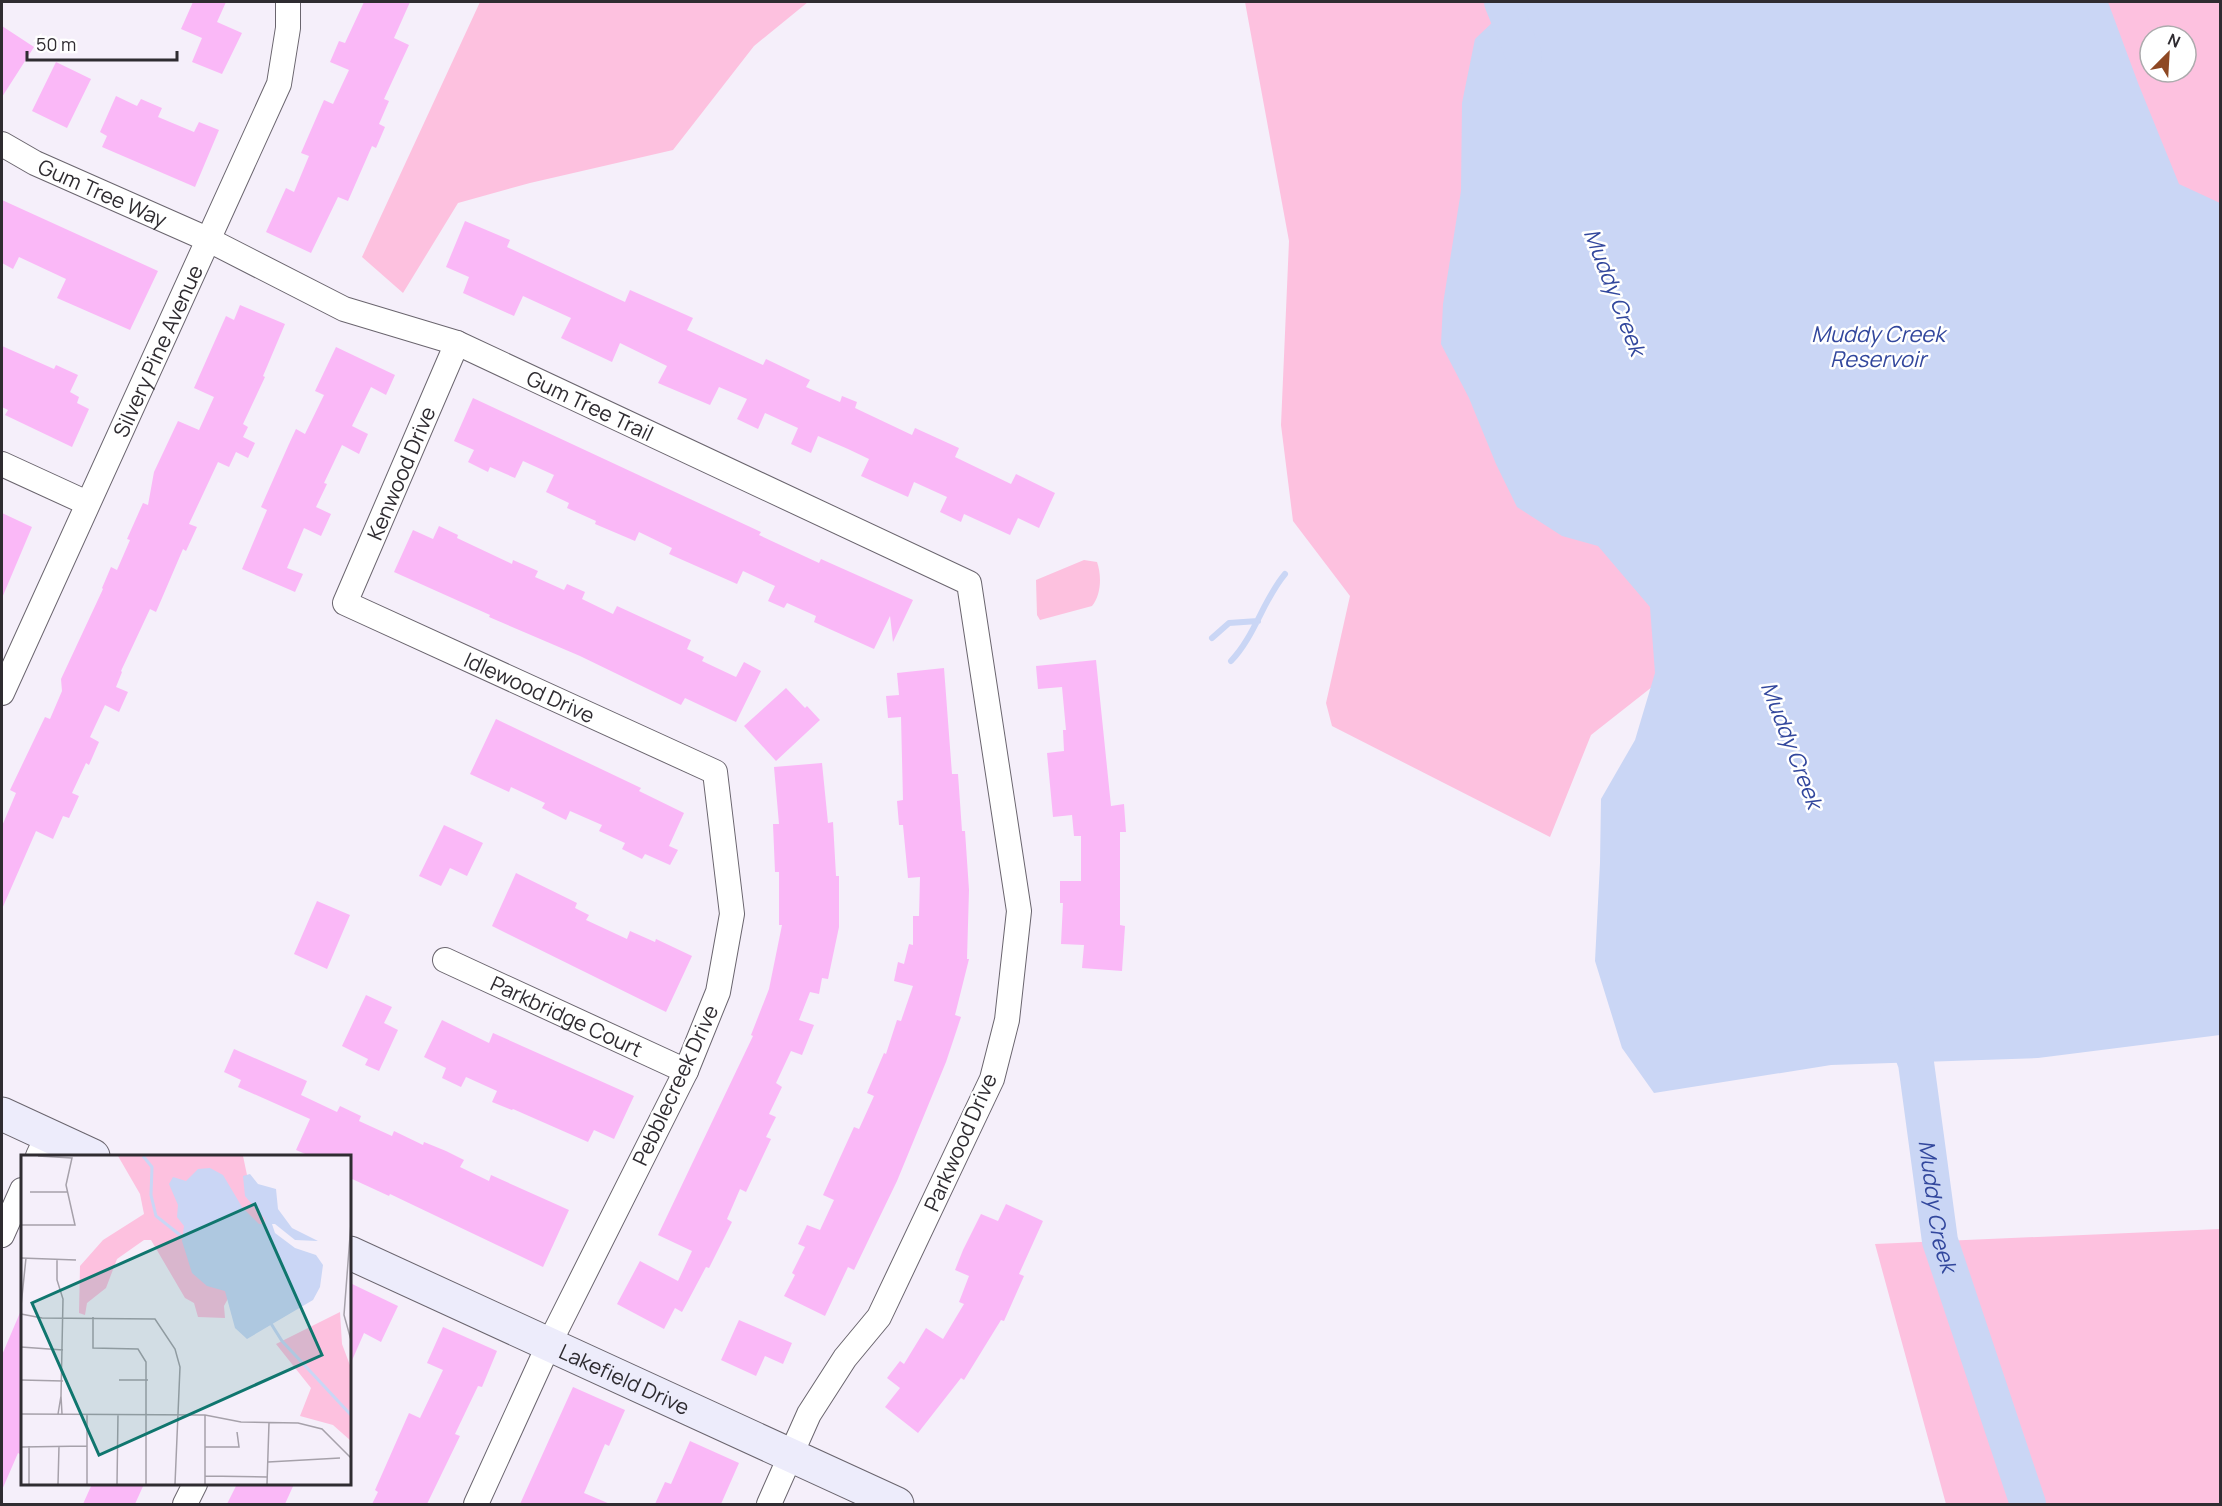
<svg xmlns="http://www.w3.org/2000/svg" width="2222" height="1506" font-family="Manrope,sans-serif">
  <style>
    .green { fill: #fdc1df; fill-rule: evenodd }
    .water { fill: #cad6f5 }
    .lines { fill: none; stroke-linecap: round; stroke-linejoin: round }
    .stream { stroke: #cad6f5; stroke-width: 6 }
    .river { stroke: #cad6f5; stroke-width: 36 }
    .building { fill: #fab8f7 }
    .street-casing { stroke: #6a656e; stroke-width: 26 }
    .secondary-casing { stroke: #6a656e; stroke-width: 35 }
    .street { stroke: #fff; stroke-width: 24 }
    .secondary { stroke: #edecfb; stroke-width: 33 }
    .labels { text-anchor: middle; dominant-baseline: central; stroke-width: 5; stroke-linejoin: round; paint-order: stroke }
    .street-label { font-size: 21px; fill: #2f2c31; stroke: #fff }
    .water-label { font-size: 22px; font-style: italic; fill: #32479d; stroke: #fff }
    .inset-river { fill: none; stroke: #cad6f5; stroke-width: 3 }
    .inset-road { fill: none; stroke: #a6a1aa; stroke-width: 1.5 }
    .view { fill: #0f766e; fill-opacity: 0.15; stroke: #0f766e; stroke-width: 3 }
    .inset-edge { fill: none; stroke: #2f2c31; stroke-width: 3 }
  </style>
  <rect width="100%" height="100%" fill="#f5effa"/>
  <!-- green -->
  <path class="green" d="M480,2H808L754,46L673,150L530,183L458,203L403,293L362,257Z
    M1245,2H2220V240L1591,735L1550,837L1332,726L1326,703L1350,596L1293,521L1281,425L1289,241ZM2150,36H2186V72H2150Z
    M1084,560L1097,562C1102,576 1101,595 1092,606L1040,620L1037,615L1036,580Z
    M2220,1229V1504H1946L1875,1244Z"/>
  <!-- water -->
  <path class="water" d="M1514,2H2108L2138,83L2179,184L2220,203V1035L2038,1058L1831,1065L1654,1093L1622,1048L1595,961L1600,863L1601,799L1635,740L1655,673L1650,607L1598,546L1562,536L1517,507L1496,464L1469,398L1441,344L1443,304L1461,191L1462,103L1475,39Z"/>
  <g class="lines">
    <!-- stream -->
    <path class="stream" d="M1212,638L1229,623L1258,621
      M1231,661C1255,636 1263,600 1285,574"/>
    <!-- river -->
    <g class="river">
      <path d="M1502,2L1524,56"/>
      <path id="s1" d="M1898,1016L1916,1063L1940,1241L2028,1504"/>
    </g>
  </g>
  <!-- building -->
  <path class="building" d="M193,2H226L217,22L242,33L222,74L192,62L202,38L181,29Z
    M364,2H410L394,38L409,45L384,99L389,101L379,124L385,127L376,148L372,146L348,201L338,197L311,253L266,232L286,188L294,192L309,156L301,153L324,100L333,104L349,70L330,62L339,41L345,43Z
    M2,26L34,47L2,97Z
    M56,62L91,79L67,128L32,111Z
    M116,96L137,106L141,99L162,108L158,117L194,132L199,122L219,130L195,187L102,147L107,136L100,132Z
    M2,200L158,271L130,330L57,298L66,279L19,257L13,269L2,263Z
    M465,221L510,240L507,247L625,302L630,290L693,318L687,330L763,365L766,359L810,380L806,387L840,402L842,396L857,402L855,408L912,435L915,428L959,448L955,457L1011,484L1016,474L1055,493L1039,528L1018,518L1010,535L964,514L961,522L940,512L947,497L914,482L908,497L861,476L869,459L848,449L818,436L811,453L791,444L798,428L765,413L758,429L737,419L747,399L719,387L710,405L658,383L667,366L620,343L612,362L561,338L571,318L523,296L514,316L463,293L469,277L446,267Z
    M240,305L285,324L263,376L265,377L243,424L248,427L243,437L255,443L248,458L236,452L229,467L218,462L189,524L197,527L186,551L183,549L156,612L150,609L121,671L122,672L116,687L128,692L119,712L105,705L90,737L99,742L89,765L86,763L72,793L79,796L69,818L63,816L53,839L36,831L2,909V826L16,793L10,790L45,717L50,719L62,691L61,679L103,589L102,588L111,567L117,570L130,540L127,539L143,503L148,505L154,472L178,421L199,430L214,397L194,388L226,316L234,320Z
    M2,346L54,369L56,365L78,375L70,392L79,397L77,403L89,409L72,447L5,415L8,410L2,407Z
    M336,347L395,375L386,395L371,387L352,426L368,434L359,454L342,445L324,483L327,484L316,507L331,514L321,536L304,528L287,568L303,574L295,592L242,569L267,510L261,507L289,444L296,429L305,434L324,395L315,391Z
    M473,398L761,532L759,535L819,563L821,559L913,600L893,642L890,616L874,649L814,622L816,616L787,603L784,608L768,601L775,586L743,571L737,584L669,554L672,548L639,532L635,541L595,524L596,521L567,508L569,503L546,492L554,475L523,461L515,478L490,467L488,472L468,462L474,450L454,441Z
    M2,513L32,527L2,598Z
    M439,526L458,535L457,538L512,564L513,560L538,571L535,577L564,590L567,584L585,592L582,599L613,614L617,606L691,640L687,649L704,657L702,661L736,677L744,662L761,671L736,722L685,698L681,705L580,656L489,617L490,615L394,572L413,530L433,539Z
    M1096,660L1111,806L1124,804L1126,832H1120V925L1125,926L1122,971L1082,968L1084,945L1061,944L1063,903H1060V881H1081V836H1074L1072,815L1053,817L1047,753L1064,751L1063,730H1066L1062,687L1038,689L1036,666Z
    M944,668L952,774H958L962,831H965L969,890L967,959H969L955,1015L961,1017L946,1062L897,1181L854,1270L848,1267L825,1316L784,1296L795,1275L792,1273L805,1247L798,1244L807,1225L820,1230L834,1200L823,1195L854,1127L859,1129L874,1096L867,1093L884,1053L886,1054L897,1020L901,1021L913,986L894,981L898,962L904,964L909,944L913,945V916H919L920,877L908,878L903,825H899L897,801L903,800L901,717L888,718L886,696L899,695L897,673Z
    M786,688L805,708L807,706L820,720L776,761L744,726Z
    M496,719L641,788L639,791L684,813L669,846L678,850L670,865L645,854L642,859L622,849L625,843L599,831L602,825L570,811L566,820L542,808L545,803L511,787L509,792L470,774Z
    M822,763L828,823L833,822L836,876H839V927L828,979L822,978L819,994L810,992L799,1020L814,1025L802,1055L791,1051L776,1083L782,1087L769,1114L776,1117L766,1137L771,1139L746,1192L740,1189L727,1219L732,1222L709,1268L706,1267L682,1312L675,1308L664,1329L617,1304L640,1261L678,1281L692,1251L658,1235L753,1036L751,1035L769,989L782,925H779V872H775L773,824H779L774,767Z
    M444,825L483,843L467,876L450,868L441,886L419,876Z
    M516,873L577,903L575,908L589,915L586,920L627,939L630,931L655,942L656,939L692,956L666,1012L492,926Z
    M317,901L350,915L327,969L294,954Z
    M366,995L392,1007L384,1023L398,1030L379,1071L365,1065L368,1059L342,1046Z
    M442,1020L489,1043L493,1033L634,1096L614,1139L594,1130L588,1142L513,1109L512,1110L492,1102L497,1091L466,1077L461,1087L442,1078L446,1068L424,1057Z
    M234,1049L307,1081L301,1095L337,1112L340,1106L361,1116L359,1121L392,1136L394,1131L423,1145L424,1142L446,1151L464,1160L460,1167L489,1181L491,1175L569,1210L543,1267L390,1194L389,1196L350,1178V1156H310L296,1150L310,1119L238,1087L241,1080L224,1072Z
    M1006,1204L1043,1221L1019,1274L1024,1276L1004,1321L1001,1320L964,1380L961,1378L918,1433L885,1407L900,1388L887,1378L900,1361L904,1364L926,1328L943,1339L964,1304L959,1302L969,1276L955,1270L963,1250L981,1214L998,1221Z
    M350,1283L398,1306L381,1342L364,1333L350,1365Z
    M22,1308V1455L18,1453L2,1490V1355Z
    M739,1320L792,1343L783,1364L765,1356L756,1376L721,1360Z
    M443,1327L497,1351L482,1387L478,1386L455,1434L460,1436L427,1504H372L378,1492L375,1490L409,1413L420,1418L443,1370L427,1363Z
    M573,1387L625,1410L609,1446L605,1444L584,1493L610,1504H520Z
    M690,1441L739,1463L721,1504H655L665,1482L671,1484Z
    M92,1484H144L135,1504H83Z
    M237,1484H294L285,1504H227Z"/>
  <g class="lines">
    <!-- street casing -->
    <g class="street-casing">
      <g id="street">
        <path id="s2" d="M2,144L35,163L207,239L344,309L457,343L969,583L1019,911L1007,1020L992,1079L879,1317L845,1358L809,1414L769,1504"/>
        <path id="s3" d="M457,343L345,603L715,772L732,914L718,992L686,1071L549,1344L476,1504"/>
        <path d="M2,464L87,503"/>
        <path id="s4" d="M2,693L279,84L288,28V2"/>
        <path id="s5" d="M445,960L686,1071"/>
        <path d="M38,1156L47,1137"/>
        <path d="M2,1235L22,1190"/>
        <path d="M185,1504L195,1484"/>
      </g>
    </g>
    <!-- secondary casing -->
    <g class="secondary-casing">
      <g id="secondary">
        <path d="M2,1114L93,1156"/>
        <path id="s6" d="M350,1253L897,1504"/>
      </g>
    </g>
    <!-- street -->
    <use href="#street" class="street"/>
    <!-- secondary -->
    <use href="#secondary" class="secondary"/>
  </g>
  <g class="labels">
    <!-- street labels -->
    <g class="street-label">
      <text stroke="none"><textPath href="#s2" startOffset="112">Gum Tree Way</textPath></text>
      <text stroke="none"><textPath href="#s4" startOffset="376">Silvery Pine Avenue</textPath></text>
      <text stroke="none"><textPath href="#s2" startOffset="645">Gum Tree Trail</textPath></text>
      <text transform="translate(401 473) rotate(-67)">Kenwood Drive</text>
      <text stroke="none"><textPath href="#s3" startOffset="486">Idlewood Drive</textPath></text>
      <text stroke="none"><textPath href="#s5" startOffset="134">Parkbridge Court</textPath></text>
      <text transform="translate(675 1085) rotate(-65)">Pebblecreek Drive</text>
      <text transform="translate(960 1142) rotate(-66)">Parkwood Drive</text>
      <text stroke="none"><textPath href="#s6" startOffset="302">Lakefield Drive</textPath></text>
    </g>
    <!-- water labels -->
    <g class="water-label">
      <text transform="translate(1615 292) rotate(69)">Muddy Creek</text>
      <text x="1878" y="334">Muddy Creek<tspan x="1878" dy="25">Reservoir</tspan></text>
      <text transform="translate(1792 745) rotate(69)">Muddy Creek</text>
      <text stroke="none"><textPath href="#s1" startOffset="195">Muddy Creek</textPath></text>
    </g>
  </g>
  <!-- overview -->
  <g transform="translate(21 1155)">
    <rect width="330" height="330" fill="#f5effa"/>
    <path d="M97,1H222L230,39L249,65L203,151L204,163L177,162L173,148L164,143L130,85H123L96,104L85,133L66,148L64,160L58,158L59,111L82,85L123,59L119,39ZM319,157L321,189L330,213V286L312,270L279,261L290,233L255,189Z" fill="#fdc1df"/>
    <path d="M189,13L202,20L221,52L238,69H243L244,64L224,41L222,21L229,19L237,29L255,34L257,54L271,73L297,86L274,85L254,69H251L254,78L274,93L295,100L302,110L299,132L292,145L226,184L214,173L204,136L186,131L171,118L161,86L163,71L156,62L157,50L148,29L152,22L165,26L177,14Z" fill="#cad6f5"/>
    <path class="inset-river" d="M122,1L131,12L130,40L135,61L164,84M249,167L261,186L330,260"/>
    <path class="inset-road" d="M9,37H46M330,68L323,160L330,185M0,70H54L45,30L51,3L17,1M0,103L55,105M36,104V125L42,144L40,241M0,151L5,103M0,159L21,163L134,164L154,194L159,212L154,329M72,162V193L117,194L125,207V329M0,192L42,195M0,225L42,226M98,225H127M0,259L184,260L220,267L277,268L301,274L330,303M37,259L40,241L41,259M0,292L66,291M184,292H218L216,277M247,307L319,303M184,321L246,322M8,329V291M37,329L38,291M66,329V260M96,329L97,259M184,329V260M246,329L248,268"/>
    <path class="view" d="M234,49L301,200L78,300L11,148Z"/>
    <rect width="330" height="330" class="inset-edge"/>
  </g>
  <!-- border -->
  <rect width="2222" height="1506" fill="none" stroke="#2f2c31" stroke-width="6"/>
  <!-- north arrow -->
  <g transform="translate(2168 54) rotate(24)"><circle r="28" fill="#ffffff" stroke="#acabad" stroke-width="1.5"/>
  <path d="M0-4.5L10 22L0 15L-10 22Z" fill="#8e4823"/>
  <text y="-9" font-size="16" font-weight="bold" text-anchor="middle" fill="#2f2c31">N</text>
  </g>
  <!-- scale -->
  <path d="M27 51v9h150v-9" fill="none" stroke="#2f2c31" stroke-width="3"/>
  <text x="36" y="51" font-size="18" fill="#2f2c31" stroke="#ffffff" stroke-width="4.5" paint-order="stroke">50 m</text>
</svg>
